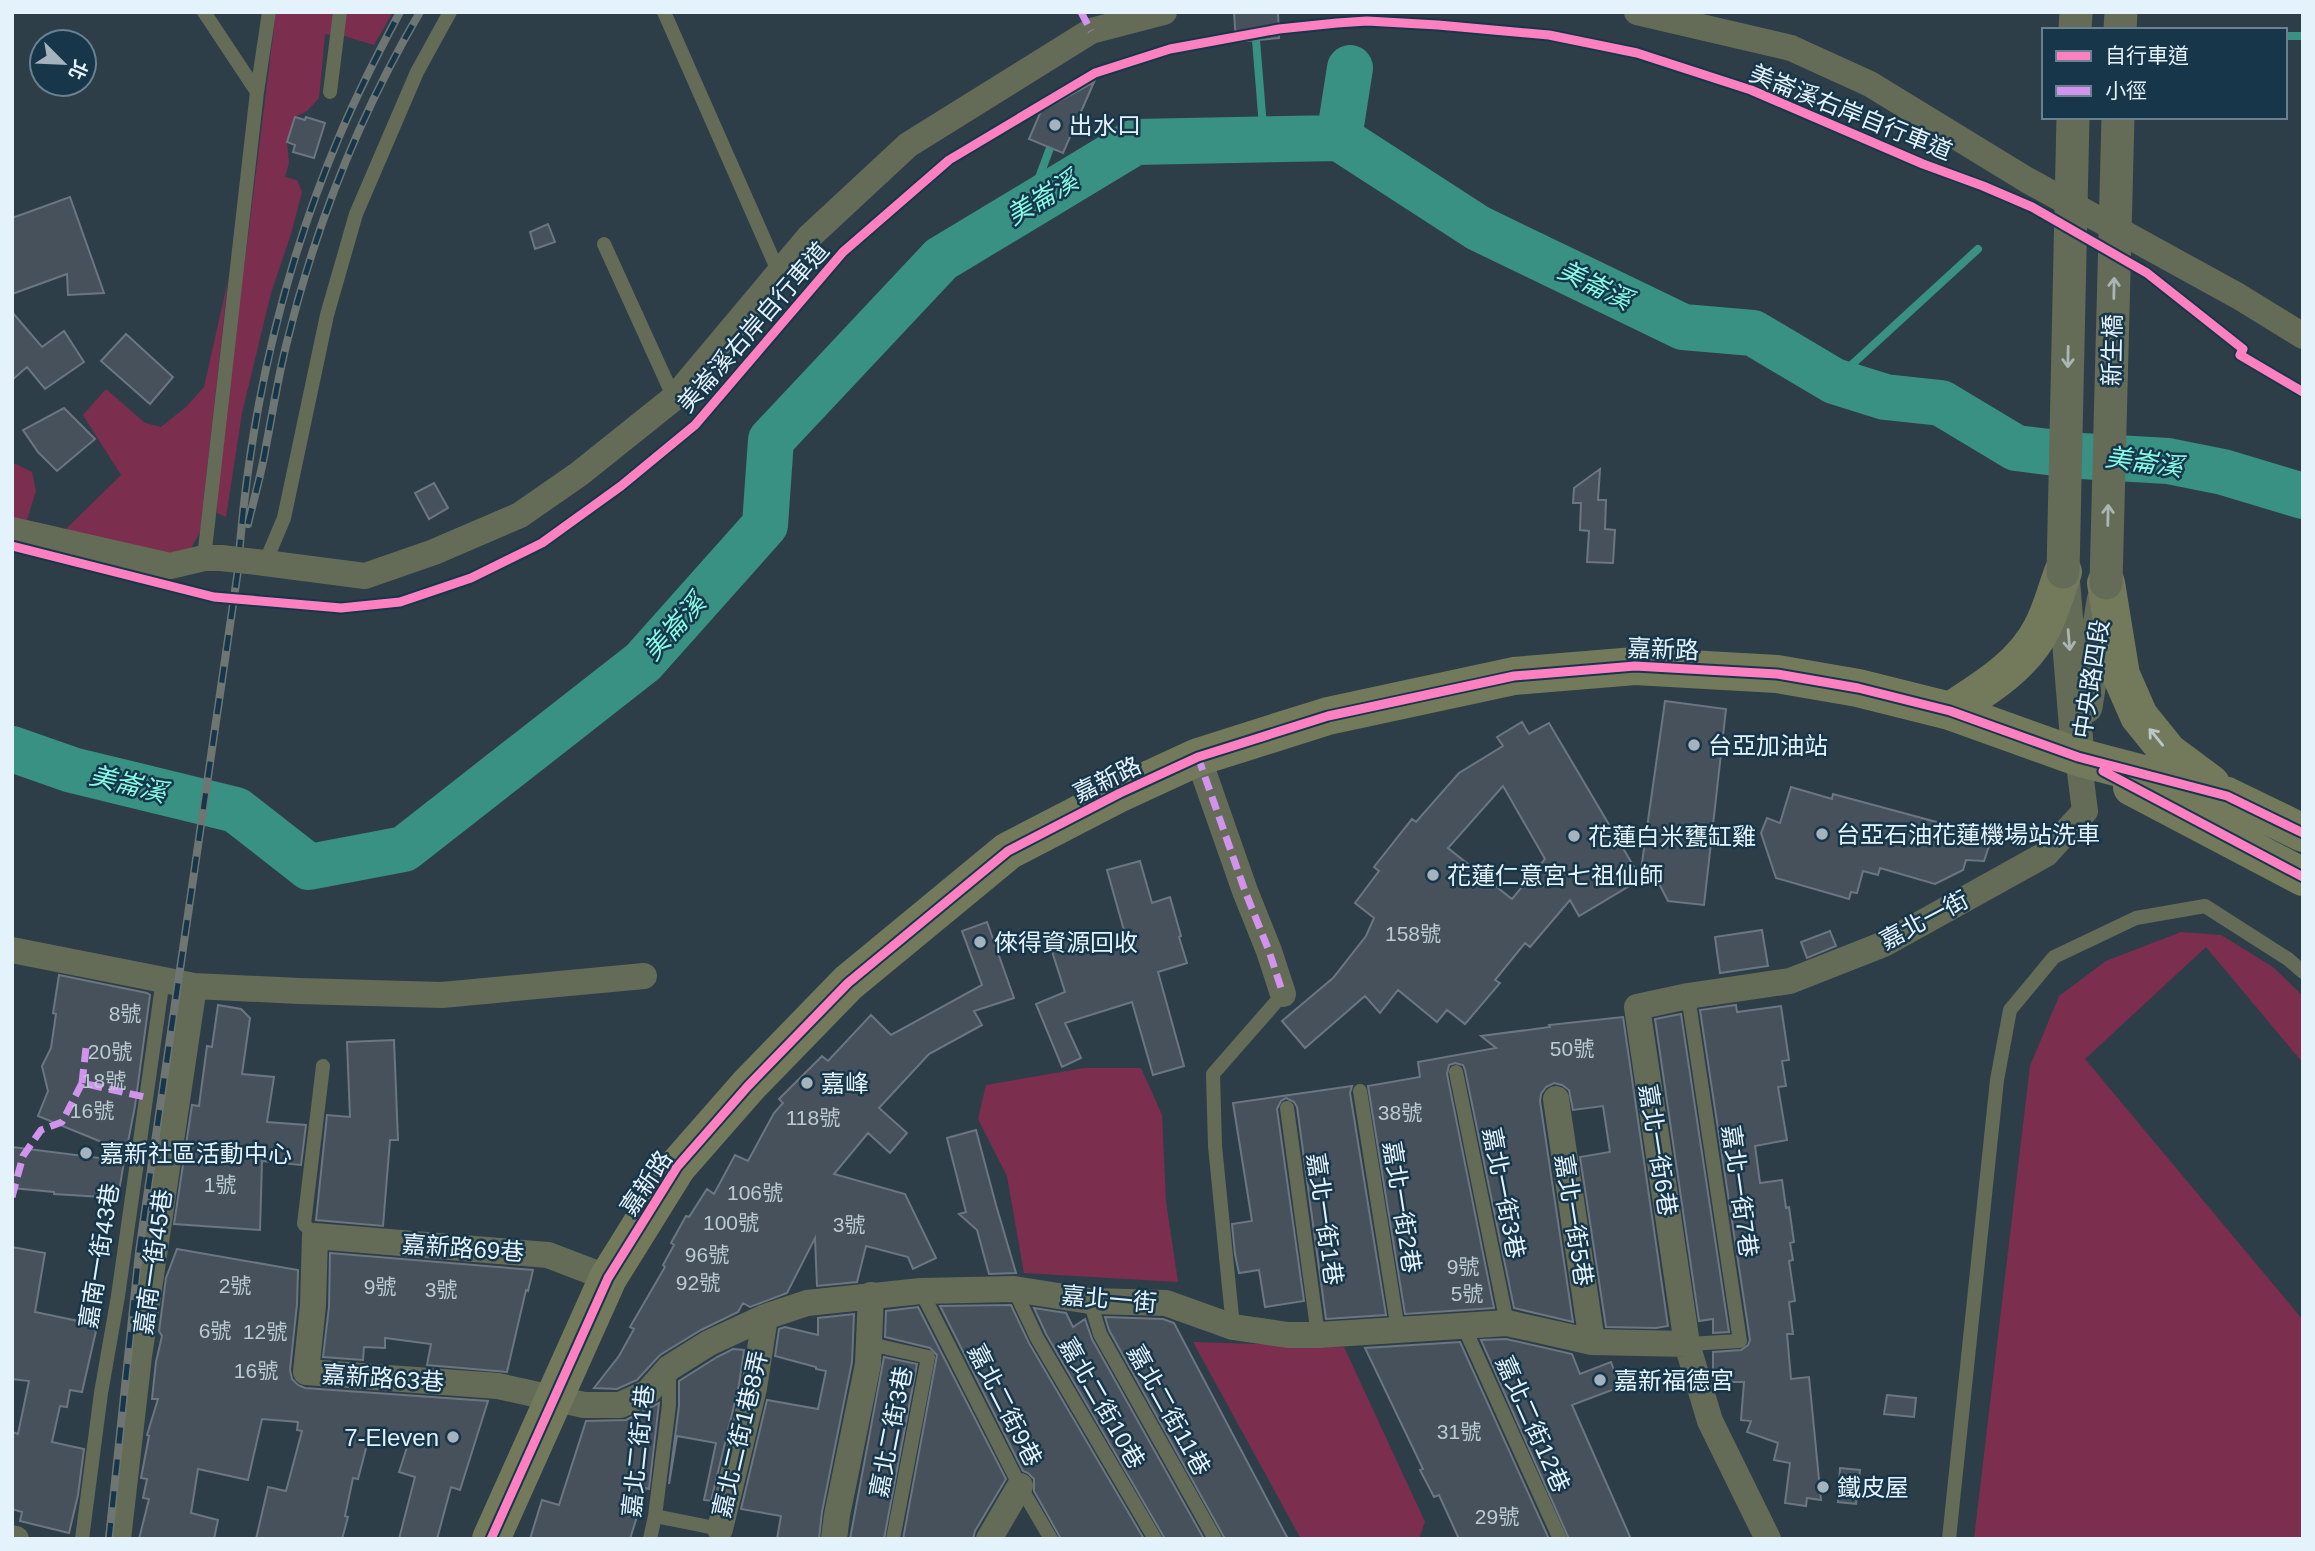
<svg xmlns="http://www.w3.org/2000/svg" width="2315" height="1551" font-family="Helvetica,'Noto Sans TC',sans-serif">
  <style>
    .green { fill: #7c2e4f }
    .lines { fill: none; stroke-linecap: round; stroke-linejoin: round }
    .stream { stroke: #389182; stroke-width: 8 }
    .river { stroke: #389182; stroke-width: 46 }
    .building { fill: #46515b; stroke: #6b7681; stroke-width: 2; fill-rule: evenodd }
    .service { stroke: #646c58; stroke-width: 14 }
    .minor { stroke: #646c58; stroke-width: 26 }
    .tertiary { stroke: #646c58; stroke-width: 33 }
    .primary { stroke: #727a5b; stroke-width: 38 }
    .rail-casing { stroke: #6d7672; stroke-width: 8 }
    .rail { stroke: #17364a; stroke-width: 5; stroke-dasharray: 16; stroke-linecap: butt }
    .minor-bridge { stroke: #646c58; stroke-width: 26 }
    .tertiary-bridge { stroke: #646c58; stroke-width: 33 }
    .quiet { stroke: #d193ec; stroke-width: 7; stroke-dasharray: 14 7; stroke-linecap: butt }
    .cycleway-casing { stroke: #17364a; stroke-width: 13 }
    .cycleway { stroke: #ff80c0; stroke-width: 9 }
    .oneway { stroke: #aab6b2 }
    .oneway2 { stroke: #bcc8c4 }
    .poi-dot { fill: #a4b3bd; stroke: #17364a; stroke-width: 2.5 }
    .labels { text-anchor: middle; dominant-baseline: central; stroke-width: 5; stroke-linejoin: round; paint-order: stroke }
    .number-label { font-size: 21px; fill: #bccad4 }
    .street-label { font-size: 24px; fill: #e4f2fc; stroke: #17364a }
    .poi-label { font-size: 24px; fill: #e4f2fc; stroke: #17364a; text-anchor: start }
    .water-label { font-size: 26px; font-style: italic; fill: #86fae3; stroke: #17364a }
  </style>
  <rect width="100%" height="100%" fill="#2e3e49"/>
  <!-- green -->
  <path class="green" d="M276,12H334L331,35L325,34L319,98L307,111L295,117L287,142L289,163L285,177L297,180L302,192L291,234L271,293L242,413L226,517L217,513L216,493Z
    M347,12H393L374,45L344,36Z
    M228,280L200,532L190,550L175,557L64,531L121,475L83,415L106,389L145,423L161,427L186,407L204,387Z
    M12,464H16L32,472L36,491L27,520L12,517Z
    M2181,932L2221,935L2273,967L2303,996V1063L2206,947L2085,1059L2303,1320V1539H1974L2030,1066L2059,996L2106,961Z
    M1084,1068H1141L1162,1115L1166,1202L1178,1282L1024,1273L1007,1176L978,1119L986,1085Z
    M1193,1342L1344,1347L1425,1522L1419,1539H1301Z"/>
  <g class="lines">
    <!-- stream -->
    <path class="stream" d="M2285,36H2303
      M1256,40L1264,139
      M1028,207L1050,148
      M1834,381L1978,249"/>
    <!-- river -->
    <path class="river" d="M1339,138L1350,68
      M12,749L72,770L236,810L309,867L404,849L643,662L765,525L771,440L941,259L1135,142L1339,138L1478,228L1683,327L1753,333L1834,381L1885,397L1941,403L2016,448L2081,456L2168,461L2223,472L2303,496"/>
  </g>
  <!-- building -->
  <path class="building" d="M1234,12H1278L1279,38L1236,42Z
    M1094,82L1063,153L1029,139L1041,111Z
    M295,117L305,120L306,117L325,123L314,158L293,152L295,145L287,142Z
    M70,197L104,293L68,295L67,274L12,294V218Z
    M548,224L555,242L535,249L530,232Z
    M12,312L42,347L64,331L84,362L45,389L27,367L12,380Z
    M126,334L173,377L150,404L101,361Z
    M64,408L95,439L57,471L38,452L23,430Z
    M1600,469L1598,500H1606L1605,529L1615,530L1613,563L1587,562L1589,531L1580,530L1581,503H1573L1574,488Z
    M434,483L448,508L429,519L415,493Z
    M1665,701L1726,709L1704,905L1668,901L1653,872L1579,916L1570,900L1530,947L1525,943L1495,980L1500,983L1465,1024L1447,1010L1437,1022L1398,990L1380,1013L1365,996L1305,1048L1282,1021L1333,978L1366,936L1374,918L1355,903L1379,871L1374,867L1412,819L1416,822L1459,773L1503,746L1497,737L1522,722L1529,734L1549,723L1640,877ZM1503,786L1545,859L1512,899L1448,848Z
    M1791,787L1832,799L1833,794L1992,837L1984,861L1966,860L1963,870L1935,884L1880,868L1878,875L1863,871L1857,893L1851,892L1849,899L1776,878L1761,833L1767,818L1780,823Z
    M1140,861L1152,903L1170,897L1181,936L1179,937L1187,963L1158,972L1184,1066L1153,1075L1132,1002L1065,1023L1081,1058L1062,1067L1036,1004L1065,992L1049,942L1067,935L1072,950L1125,934L1107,870Z
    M987,922L1014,998L974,1011L982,1025L929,1054L879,1108L907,1133L890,1153L868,1133L834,1174L905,1194L936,1258L913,1269L908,1257L866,1246L857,1282L817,1286L815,1238L787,1293L750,1307L743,1303L738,1312L701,1330L660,1355L637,1380L617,1389L594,1388L619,1356L634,1329L630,1327L665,1267L663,1265L674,1245L671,1243L686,1216L689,1217L707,1189L714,1194L735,1155L748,1161L774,1113L783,1103L779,1099L822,1056L828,1061L871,1015L891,1035L982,985L962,931Z
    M1762,930L1768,966L1720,973L1715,937Z
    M1830,931L1836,946L1807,958L1801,942Z
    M59,975L147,993L150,995L135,1106L126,1152L38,1116L48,1091L42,1066L51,1048L56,1014L53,1013Z
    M218,1005L241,1009L250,1018L242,1074L274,1077L267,1122L306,1125L301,1165L262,1161L260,1230L174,1224L192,1105L199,1106L207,1046L212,1047Z
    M1736,1005L1737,1012L1781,1006L1789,1060L1782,1061L1786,1086L1778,1087L1787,1140L1755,1146L1760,1183L1782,1180L1786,1208L1789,1207L1794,1242L1790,1243L1793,1260L1789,1261L1795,1301L1789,1302L1793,1334H1787L1791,1379L1809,1377L1821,1500L1807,1498L1806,1506L1785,1503L1790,1463L1774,1460L1778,1443L1747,1432L1751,1421L1741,1420L1744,1382H1715L1713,1378V1352L1741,1350L1748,1345L1750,1340L1700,1010Z
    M1681,1014L1729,1332L1713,1333V1319L1699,1321L1655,1019Z
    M1623,1017L1668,1326L1656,1328L1606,1327L1580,1157L1610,1152L1603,1106L1573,1110L1569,1090L1562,1085L1554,1083L1546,1087L1541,1094L1540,1101L1573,1322L1514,1308L1465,1070L1463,1065L1455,1063L1449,1065L1447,1074L1494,1308L1405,1314L1368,1086L1420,1077L1418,1062L1496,1048L1481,1036L1550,1027L1549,1025Z
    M394,1040L398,1140H390L383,1226L316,1220L327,1115L350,1117L347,1042Z
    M1352,1086L1350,1093L1386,1315L1326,1319L1297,1107L1294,1102L1286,1098L1281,1101L1277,1109L1304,1301L1265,1307L1259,1270L1239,1273L1235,1254L1232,1224L1252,1221L1233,1103Z
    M976,1130L996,1205L1016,1273L989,1274L977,1230L959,1214L966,1212L947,1138Z
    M12,1147L124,1161L118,1198L54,1194V1192L12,1188Z
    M12,1247L45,1253L35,1312L88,1323L96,1331L82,1392L70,1390L67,1407L60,1406L52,1442L84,1449L78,1495L69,1533L20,1521L22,1512L12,1509V1432L18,1434L29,1381L12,1379Z
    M177,1249L298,1270L297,1304L290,1370L292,1379L298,1385L305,1388L488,1401L460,1490L451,1487L437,1539H399L415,1477L399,1472L409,1441L369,1437L358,1479L353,1478L345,1516L348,1517L342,1539H256L268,1487L286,1491L302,1431L297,1430L298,1422L262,1419L248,1480L198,1469L191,1513L218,1520L214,1539H139L149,1499L143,1498L147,1479L141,1478L149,1436L147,1435L158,1399H152L156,1362L162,1336L159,1331L166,1278Z
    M330,1253L533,1270L528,1291L526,1290L507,1372L427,1365L431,1344L385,1338V1348L364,1347L363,1360L323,1357L329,1307Z
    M1011,1305L1029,1343L1144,1539H1061L1034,1491V1479L1028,1473L1023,1471L940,1306Z
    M918,1307L1006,1479L975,1531L973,1539H903L937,1355L930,1348L885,1337L886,1311Z
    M1034,1308L1066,1313L1073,1327L1085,1319L1092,1339L1204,1539H1165L1046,1334Z
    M854,1314L852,1362L822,1512L819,1539H777L781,1516L741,1509L767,1400L818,1409L826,1371L816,1369V1367L775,1356L779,1329L785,1327L818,1335V1318Z
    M1105,1317L1163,1319L1174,1323L1288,1539H1225L1109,1330Z
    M1506,1339L1572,1354L1580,1374L1611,1362L1620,1387L1572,1405L1631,1539H1569L1481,1340Z
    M1460,1342L1549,1539H1459L1439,1495L1434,1497L1420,1470L1423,1469L1365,1348Z
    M733,1349L744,1350L739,1385L711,1501L704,1500L716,1443L677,1436L669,1484L679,1406V1381L717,1357Z
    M884,1357L917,1364L884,1539H850Z
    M1887,1395L1916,1398L1914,1417L1884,1414Z
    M659,1403L649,1489L646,1488L630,1539H530L542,1500L559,1505L586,1421L626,1420Z
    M1840,1468L1860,1470L1856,1504L1838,1502Z"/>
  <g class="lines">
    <!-- service -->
    <path class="service" d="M664,12L779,273
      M257,92L269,12
      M330,92L340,12
      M604,244L674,398
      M204,558L257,92L204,12
      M265,563L284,518L327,315L356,214L417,72L450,12
      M1456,1072L1507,1323
      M1360,1091L1398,1330
      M1287,1108L1318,1335
      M315,1236L304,1224L323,1066
      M1014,1289L1037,1338L1155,1539
      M921,1291L1020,1486L1051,1539
      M1090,1301L1100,1334L1215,1539
      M1233,1327L1215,1146L1213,1074L1283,994
      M1464,1327L1560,1539
      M870,1339V1344L928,1357L893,1539
      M1687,1344L1740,1341L1688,996
      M655,1516L720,1529
      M82,1539L101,1393L118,1296L163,979
      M650,1539L655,1516L669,1405V1370
      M1949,1539L1997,1080L2010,1010L2054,957L2136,918L2205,906L2288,959L2303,972"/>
    <!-- minor -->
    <path class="minor" d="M1637,12L1791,48L1870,84L2027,180L2238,296L2303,336
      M12,530L170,566L204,558H221
      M265,563L365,576L434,552L520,515L579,474L674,398L809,237L908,145L1091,31L1164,12
      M1198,757L1245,891L1269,951L1283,994
      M12,950L194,986L299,991L442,995L644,976
      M1556,1099L1592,1342
      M608,1278L548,1255L315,1236L313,1305L306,1372L498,1386L584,1405H620L647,1393L669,1368L709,1343L765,1317L807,1303L921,1291L1014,1289L1090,1301L1166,1303L1233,1327L1288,1335H1318L1507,1323L1592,1342L1687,1344
      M720,1529L754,1388L765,1317
      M12,1538L16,1539
      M118,1539L139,1356L194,986
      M834,1539L837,1515L868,1364L871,1295
      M989,1539L1020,1486
      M1768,1539L1710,1421L1687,1344L1637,1007L1688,996L1790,981L1884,944L2046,854L2085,811L2078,757"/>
    <!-- tertiary -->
    <path class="tertiary" d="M2075,30L2076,12
      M2120,30L2121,12
      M2063,575L2078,757
      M2086,707L2103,601"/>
    <!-- primary -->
    <path class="primary" d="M2106,583L2121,675L2139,716L2168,752L2211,784
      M1950,711C1984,689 2023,666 2042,628C2051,611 2056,591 2063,572
      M2132,787L2303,877
      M491,1539L608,1278L677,1167L748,1086L848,983L1008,851L1120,793L1198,757L1328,716L1514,676L1635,666L1777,674L1858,688L1950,711L2078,757L2227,796L2303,833"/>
    <!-- rail casing -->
    <g class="rail-casing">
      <path id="rail" d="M248,524C254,498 262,472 266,446C273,411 278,376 287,342C315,227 360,114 420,12
        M109,1539L139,1252L238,570C248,422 281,274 339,137C357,94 378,53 400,12"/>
    </g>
    <!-- rail -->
    <use href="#rail" class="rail"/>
    <!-- minor-bridge -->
    <path class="minor-bridge" d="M221,558L265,563"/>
    <!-- tertiary-bridge -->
    <path class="tertiary-bridge" d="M2063,572L2073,117
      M2106,583L2118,117"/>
    <!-- quiet -->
    <path class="quiet" d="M1081,12L1091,31
      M1198,757L1245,891L1269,951L1283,994
      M82,1083L86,1048
      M12,1197L23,1156L41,1130L62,1122L82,1083L145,1097"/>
    <!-- cycleway casing -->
    <g class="cycleway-casing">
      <path id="cycleway" d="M12,546L214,597L341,608L400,602L471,578L542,543L621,486L695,425L843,252L949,160L1095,73L1170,49L1279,29L1337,23L1367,21L1438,25L1549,35L1637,53L1751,90L1923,164L1983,186L2032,207L2147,273L2243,349L2240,355L2303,392
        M2103,771L2303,877
        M491,1539L608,1278L677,1167L748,1086L848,983L1008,851L1120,793L1198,757L1328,716L1514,676L1635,666L1777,674L1858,688L1950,711L2078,757L2227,796L2303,833"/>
    </g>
    <!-- cycleway -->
    <use href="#cycleway" class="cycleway"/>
  </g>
  <!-- one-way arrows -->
  <defs><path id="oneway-shaft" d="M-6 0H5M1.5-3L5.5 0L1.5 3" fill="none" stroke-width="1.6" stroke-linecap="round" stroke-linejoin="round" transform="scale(1.75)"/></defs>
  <g class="oneway">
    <use href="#oneway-shaft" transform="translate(2114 288) rotate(-89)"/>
    <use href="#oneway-shaft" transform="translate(2068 357) rotate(91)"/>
    <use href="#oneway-shaft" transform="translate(2108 515) rotate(-89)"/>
    <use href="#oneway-shaft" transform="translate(2069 640) rotate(85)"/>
  </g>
  <use class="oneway2" href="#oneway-shaft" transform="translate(2156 737) rotate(-129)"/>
  <!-- markers -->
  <g class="poi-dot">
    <circle cx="1055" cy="125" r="7"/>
    <circle cx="1694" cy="745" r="7"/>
    <circle cx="1822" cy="834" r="7"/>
    <circle cx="1574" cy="836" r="7"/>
    <circle cx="1433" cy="875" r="7"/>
    <circle cx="980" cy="942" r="7"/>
    <circle cx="807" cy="1083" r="7"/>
    <circle cx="86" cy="1153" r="7"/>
    <circle cx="1600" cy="1380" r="7"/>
    <circle cx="453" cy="1437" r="7"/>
    <circle cx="1823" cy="1487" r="7"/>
  </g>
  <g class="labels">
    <!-- number labels -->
    <g class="number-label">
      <text x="1413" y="933">158號</text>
      <text x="125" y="1013">8號</text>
      <text x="1572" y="1048">50號</text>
      <text x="110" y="1051">20號</text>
      <text x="104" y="1080">18號</text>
      <text x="92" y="1110">16號</text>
      <text x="1400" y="1112">38號</text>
      <text x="813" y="1117">118號</text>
      <text x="220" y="1184">1號</text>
      <text x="755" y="1192">106號</text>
      <text x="731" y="1222">100號</text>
      <text x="849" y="1224">3號</text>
      <text x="707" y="1254">96號</text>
      <text x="1463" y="1266">9號</text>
      <text x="698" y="1282">92號</text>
      <text x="235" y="1285">2號</text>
      <text x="380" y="1286">9號</text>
      <text x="441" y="1289">3號</text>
      <text x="1467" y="1293">5號</text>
      <text x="215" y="1330">6號</text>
      <text x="265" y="1331">12號</text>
      <text x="256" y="1370">16號</text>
      <text x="1459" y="1431">31號</text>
      <text x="1497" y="1516">29號</text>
    </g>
    <!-- street labels -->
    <g class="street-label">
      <text transform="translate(1851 112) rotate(22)">美崙溪右岸自行車道</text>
      <text transform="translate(753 327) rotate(-49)">美崙溪右岸自行車道</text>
      <text transform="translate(2112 350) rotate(-89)">新生橋</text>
      <text transform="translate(1663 649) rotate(2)">嘉新路</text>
      <text transform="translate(2091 679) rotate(-81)">中央路四段</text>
      <text transform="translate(1107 779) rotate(-26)">嘉新路</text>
      <text transform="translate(1924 920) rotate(-28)">嘉北一街</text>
      <text transform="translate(1658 1150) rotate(81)">嘉北一街6巷</text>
      <text transform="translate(646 1183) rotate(-56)">嘉新路</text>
      <text transform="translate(1740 1191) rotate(82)">嘉北一街7巷</text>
      <text transform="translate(1504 1193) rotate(79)">嘉北一街3巷</text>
      <text transform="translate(1402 1207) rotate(81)">嘉北一街2巷</text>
      <text transform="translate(1325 1219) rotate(82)">嘉北一街1巷</text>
      <text transform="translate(1574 1220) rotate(81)">嘉北一街5巷</text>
      <text transform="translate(463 1248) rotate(4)">嘉新路69巷</text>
      <text transform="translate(99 1256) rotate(-81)">嘉南一街43巷</text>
      <text transform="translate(153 1262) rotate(-82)">嘉南一街45巷</text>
      <text transform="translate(1109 1299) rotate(5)">嘉北一街</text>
      <text transform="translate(383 1378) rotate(4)">嘉新路63巷</text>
      <text transform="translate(1102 1403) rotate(60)">嘉北二街10巷</text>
      <text transform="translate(1005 1405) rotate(63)">嘉北二街9巷</text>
      <text transform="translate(1169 1410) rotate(61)">嘉北二街11巷</text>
      <text transform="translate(1533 1424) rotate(66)">嘉北二街12巷</text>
      <text transform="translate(891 1432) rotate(-79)">嘉北二街3巷</text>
      <text transform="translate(740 1434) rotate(-77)">嘉北二街1巷8弄</text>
      <text transform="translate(638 1451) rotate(-84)">嘉北二街1巷</text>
    </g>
    <!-- poi labels -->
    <g class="poi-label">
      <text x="1069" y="125">出水口</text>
      <text x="1708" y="745">台亞加油站</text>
      <text x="1836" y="834">台亞石油花蓮機場站洗車</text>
      <text x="1588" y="836">花蓮白米甕缸雞</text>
      <text x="1447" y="875">花蓮仁意宮七祖仙師</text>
      <text x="994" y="942">倈得資源回收</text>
      <text x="821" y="1083">嘉峰</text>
      <text x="100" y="1153">嘉新社區活動中心</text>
      <text x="1614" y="1380">嘉新福德宮</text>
      <text x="439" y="1437" text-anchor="end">7-Eleven</text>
      <text x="1837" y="1487">鐵皮屋</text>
    </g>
    <!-- water labels -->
    <g class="water-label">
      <text transform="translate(1042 198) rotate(-31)">美崙溪</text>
      <text transform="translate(1595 285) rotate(26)">美崙溪</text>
      <text transform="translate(2144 462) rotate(8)">美崙溪</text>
      <text transform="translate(674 627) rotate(-48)">美崙溪</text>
      <text transform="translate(128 784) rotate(14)">美崙溪</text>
    </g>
  </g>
  <!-- border -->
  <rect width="2315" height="1551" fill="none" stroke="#e4f2fc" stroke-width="28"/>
  <!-- legend -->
  <rect x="2042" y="28" width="245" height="91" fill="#17364a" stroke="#698191" stroke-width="2"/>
  <rect x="2056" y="51" width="35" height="10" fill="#ff80c0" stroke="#698191" stroke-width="2"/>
  <text x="2105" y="63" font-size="21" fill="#e4f2fc">自行車道</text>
  <rect x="2056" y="86" width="35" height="10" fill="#d193ec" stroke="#698191" stroke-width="2"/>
  <text x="2105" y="98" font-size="21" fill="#e4f2fc">小徑</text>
  <!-- north arrow -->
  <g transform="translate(63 63) rotate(114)"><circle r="33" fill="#17364a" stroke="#698191" stroke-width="2"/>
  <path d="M0-5L12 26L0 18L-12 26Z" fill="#a4b3bd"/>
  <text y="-10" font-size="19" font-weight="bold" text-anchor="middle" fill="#e4f2fc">北</text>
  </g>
</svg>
